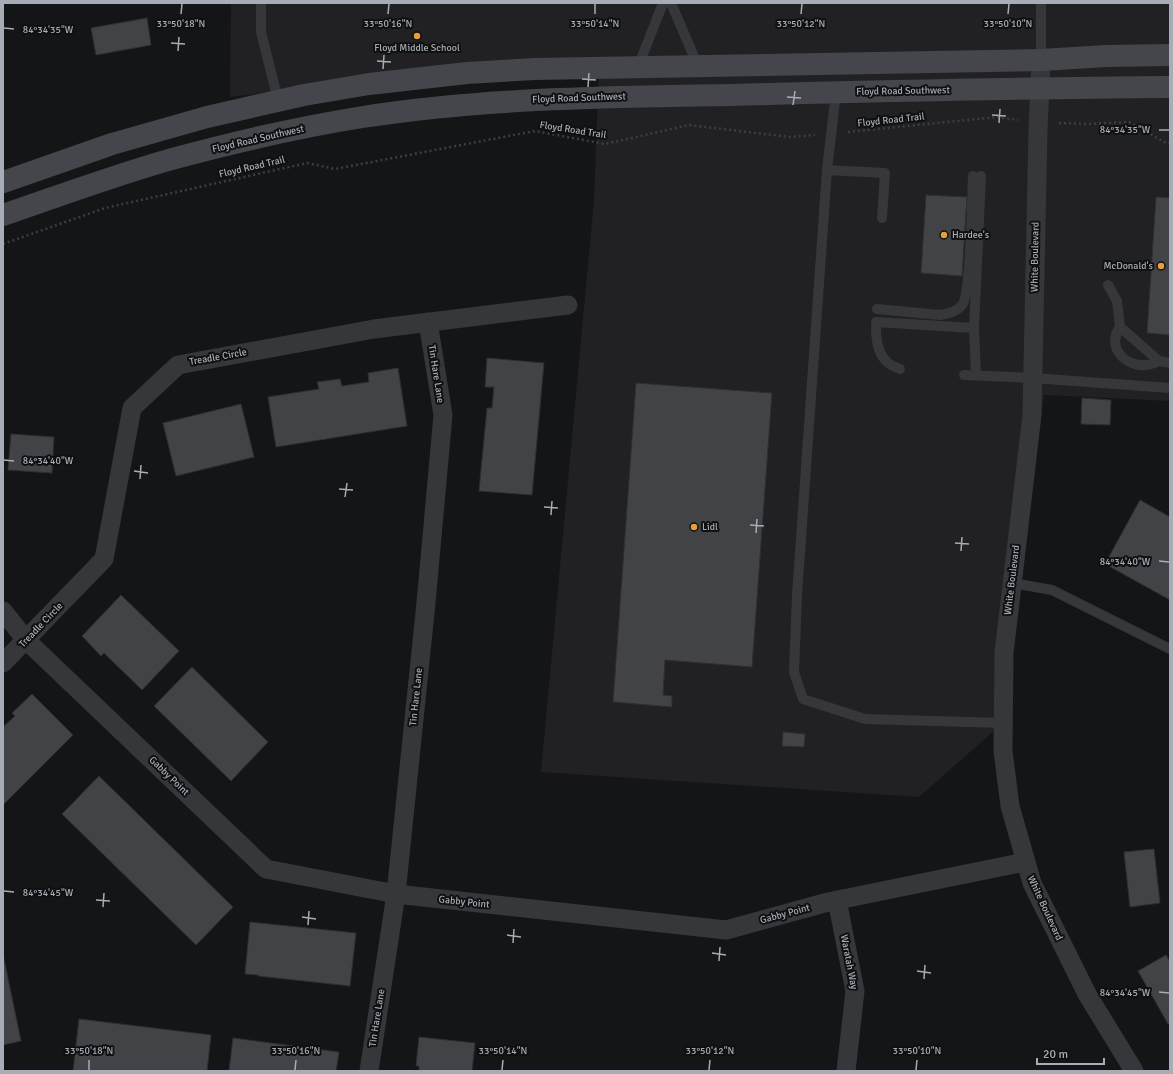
<svg xmlns="http://www.w3.org/2000/svg" width="1173" height="1074" font-family="Signika,sans-serif">
  <style>
    .built { fill: #212123 }
    .building { fill: #414346; stroke: #2f2f32 }
    .lines { fill: none; stroke-linecap: round; stroke-linejoin: round }
    .path { stroke: #3c3e42; stroke-width: 2.5; stroke-dasharray: 2 3; stroke-linecap: butt }
    .service { stroke: #36373b; stroke-width: 10 }
    .minor { stroke: #36373b; stroke-width: 19 }
    .secondary { stroke: #44464b; stroke-width: 22 }
    .ticks { fill: none; stroke: #a7adb6; stroke-width: 1.5 }
    .poi-dot { fill: #e99f39; stroke: #0f1011; stroke-width: 1.5 }
    .labels { text-anchor: middle; dominant-baseline: central; stroke-width: 4; stroke-linejoin: round; paint-order: stroke }
    .poi-label { font-size: 10px; fill: #a7adb6; stroke: #0f1011; text-anchor: start }
    .street-label { font-size: 10px; fill: #a7adb6; stroke: #0f1011 }
    .ticks-label { font-size: 10px; text-anchor: middle; fill: #a7adb6; stroke: #0f1011; stroke-width: 4; stroke-linejoin: round; paint-order: stroke }
  </style>
  <rect width="100%" height="100%" fill="#141516"/>
  <!-- built -->
  <path class="built" d="M231,3H1170V401L1044,395L1003,723L919,797L541,772L594,200L599,70L378,79L230,97Z"/>
  <!-- building -->
  <path class="building" d="M147,18L151,45L96,55L91,28Z
    M926,195L967,197L962,276L921,273Z
    M1156,197L1170,198V335L1147,333Z
    M487,358L544,363L532,495L479,491L487,408H492L494,387H485Z
    M398,368L407,426L276,447L268,397L319,389L317,382L340,379L342,386L369,382L368,373Z
    M636,383L772,393L752,667L665,660L663,695L672,696V707L613,702Z
    M1082,398L1111,400L1110,425L1081,424Z
    M241,404L254,457L176,476L163,423Z
    M11,434L54,437L52,473L8,470Z
    M1140,500L1170,517V600L1105,564Z
    M121,595L179,651L142,690L104,653L101,656L82,636Z
    M192,667L268,742L231,781L154,706Z
    M32,694L73,735L3,805V727L15,716L12,713Z
    M783,732L805,734L804,747L782,746Z
    M99,776L233,907L196,945L62,814Z
    M1154,849L1160,903L1130,907L1124,852Z
    M250,922L356,933L350,986L258,976V975L245,974Z
    M3,954L21,1041L3,1045Z
    M1166,955L1170,962V1023L1168,1024L1138,971Z
    M79,1019L211,1035L207,1071H73Z
    M419,1037L475,1043L472,1071H419V1066H416Z
    M233,1038L339,1052L336,1071H229Z"/>
  <g class="lines">
    <!-- path -->
    <path class="path" d="M1059,123L1087,124L1129,122L1166,143H1170
      M848,132L998,117L1018,120
      M3,244L105,208L307,163L335,169L535,131L605,144L689,125L790,137L815,135"/>
    <!-- service -->
    <path class="service" d="M261,3V32L278,100
      M671,3L698,66
      M1041,60V3
      M638,67L663,3
      M836,92L827,170L885,173L882,218
      M827,170L797,595L794,672L803,699L865,719L1003,723
      M1108,285L1117,301L1120,327L1159,361L1170,363
      M877,309L940,315C947,314 957,312 962,305C971,295 972,195 973,176
      M876,322L974,328
      M876,327C876,338 877,352 886,361C889,365 896,367 900,369
      M1120,327C1103,351 1134,375 1159,361
      M964,375L1033,378L1170,388
      M976,375L974,328L981,176
      M1012,583L1052,590L1170,649"/>
    <!-- minor -->
    <path class="minor" d="M1041,60L1038,129L1032,415L1004,653L1003,751L1010,806L1032,883L1087,994L1134,1071
      M3,611L26,640L266,869L396,894L726,930L828,902L1025,862
      M3,663L104,559L132,408L178,365L374,329L568,305
      M837,900L855,991L846,1071
      M369,1071L396,894L426,603L443,415L428,322"/>
    <!-- secondary -->
    <path class="secondary" d="M3,182L112,144L207,117L304,95L369,84L467,73L535,69L1041,60L1106,56L1170,55
      M3,215C59,196 115,175 172,159C235,142 299,127 363,117C485,98 608,97 731,95C877,91 1023,88 1170,87"/>
  </g>
  <!-- ticks -->
  <path class="ticks" d="M181,14L182,4M388,14L389,4M595,14V4M801,14L802,4M1008,14L1009,4M4,28L14,29M171,43L185,44M178,51L179,37M377,61L391,62M383,69L384,55M582,79L596,80M588,87L589,73M787,97L801,98M793,105L795,91M992,115L1006,116M999,123L1000,109M1159,130H1169M4,460L14,461M134,471L148,473M140,479L141,465M339,489L353,490M345,497L347,483M544,507L558,508M551,515L552,501M750,525L764,526M756,533L757,519M955,543L969,544M961,551L962,537M1159,561L1169,562M4,891L14,892M96,900L110,901M103,907L104,893M302,917L316,919M308,925L309,911M507,935L521,937M513,943L514,929M712,953L726,955M719,961L720,947M917,971L931,973M924,979L925,965M1159,992L1169,993M89,1070V1060M295,1070L296,1060M502,1070L503,1060M709,1070L710,1060M916,1070L917,1060"/>
  <!-- markers -->
  <g class="poi-dot">
    <circle cx="417" cy="36" r="4"/>
    <circle cx="944" cy="235" r="4"/>
    <circle cx="1161" cy="266" r="4"/>
    <circle cx="694" cy="527" r="4"/>
  </g>
  <g class="labels">
    <!-- poi labels -->
    <g class="poi-label">
      <text x="417" y="48" text-anchor="middle">Floyd Middle School</text>
      <text x="952" y="235">Hardee's</text>
      <text x="1153" y="266" text-anchor="end">McDonald's</text>
      <text x="702" y="527">Lidl</text>
    </g>
    <!-- street labels -->
    <g class="street-label">
      <text transform="translate(903 91) rotate(-1)">Floyd Road Southwest</text>
      <text transform="translate(579 98) rotate(-2)">Floyd Road Southwest</text>
      <text transform="translate(891 120) rotate(-6)">Floyd Road Trail</text>
      <text transform="translate(573 130) rotate(9)">Floyd Road Trail</text>
      <text transform="translate(258 139) rotate(-13)">Floyd Road Southwest</text>
      <text transform="translate(252 167) rotate(-13)">Floyd Road Trail</text>
      <text transform="translate(1035 257) rotate(-89)">White Boulevard</text>
      <text transform="translate(218 357) rotate(-10)">Treadle Circle</text>
      <text transform="translate(436 374) rotate(81)">Tin Hare Lane</text>
      <text transform="translate(1012 580) rotate(-83)">White Boulevard</text>
      <text transform="translate(41 625) rotate(-46)">Treadle Circle</text>
      <text transform="translate(416 697) rotate(-84)">Tin Hare Lane</text>
      <text transform="translate(169 776) rotate(44)">Gabby Point</text>
      <text transform="translate(464 902) rotate(6)">Gabby Point</text>
      <text transform="translate(1045 908) rotate(65)">White Boulevard</text>
      <text transform="translate(785 914) rotate(-15)">Gabby Point</text>
      <text transform="translate(849 962) rotate(79)">Waratah Way</text>
      <text transform="translate(377 1018) rotate(-81)">Tin Hare Lane</text>
    </g>
  </g>
  <g class="ticks-label">
    <text x="181" y="27">33°50'18"N</text>
    <text x="388" y="27">33°50'16"N</text>
    <text x="595" y="27">33°50'14"N</text>
    <text x="801" y="27">33°50'12"N</text>
    <text x="1008" y="27">33°50'10"N</text>
    <text x="48" y="33">84°34'35"W</text>
    <text x="1125" y="133">84°34'35"W</text>
    <text x="48" y="464">84°34'40"W</text>
    <text x="1125" y="565">84°34'40"W</text>
    <text x="48" y="896">84°34'45"W</text>
    <text x="1125" y="996">84°34'45"W</text>
    <text x="89" y="1054">33°50'18"N</text>
    <text x="296" y="1054">33°50'16"N</text>
    <text x="503" y="1054">33°50'14"N</text>
    <text x="710" y="1054">33°50'12"N</text>
    <text x="917" y="1054">33°50'10"N</text>
  </g>
  <!-- border -->
  <rect width="1173" height="1074" fill="none" stroke="#a7adb6" stroke-width="8"/>
  <!-- scale -->
  <path d="M1037 1058v6h67v-6" fill="none" stroke="#a7adb6" stroke-width="2"/>
  <text x="1043" y="1058" font-size="12" fill="#a7adb6" stroke="#0f1011" stroke-width="3" paint-order="stroke">20 m</text>
</svg>
